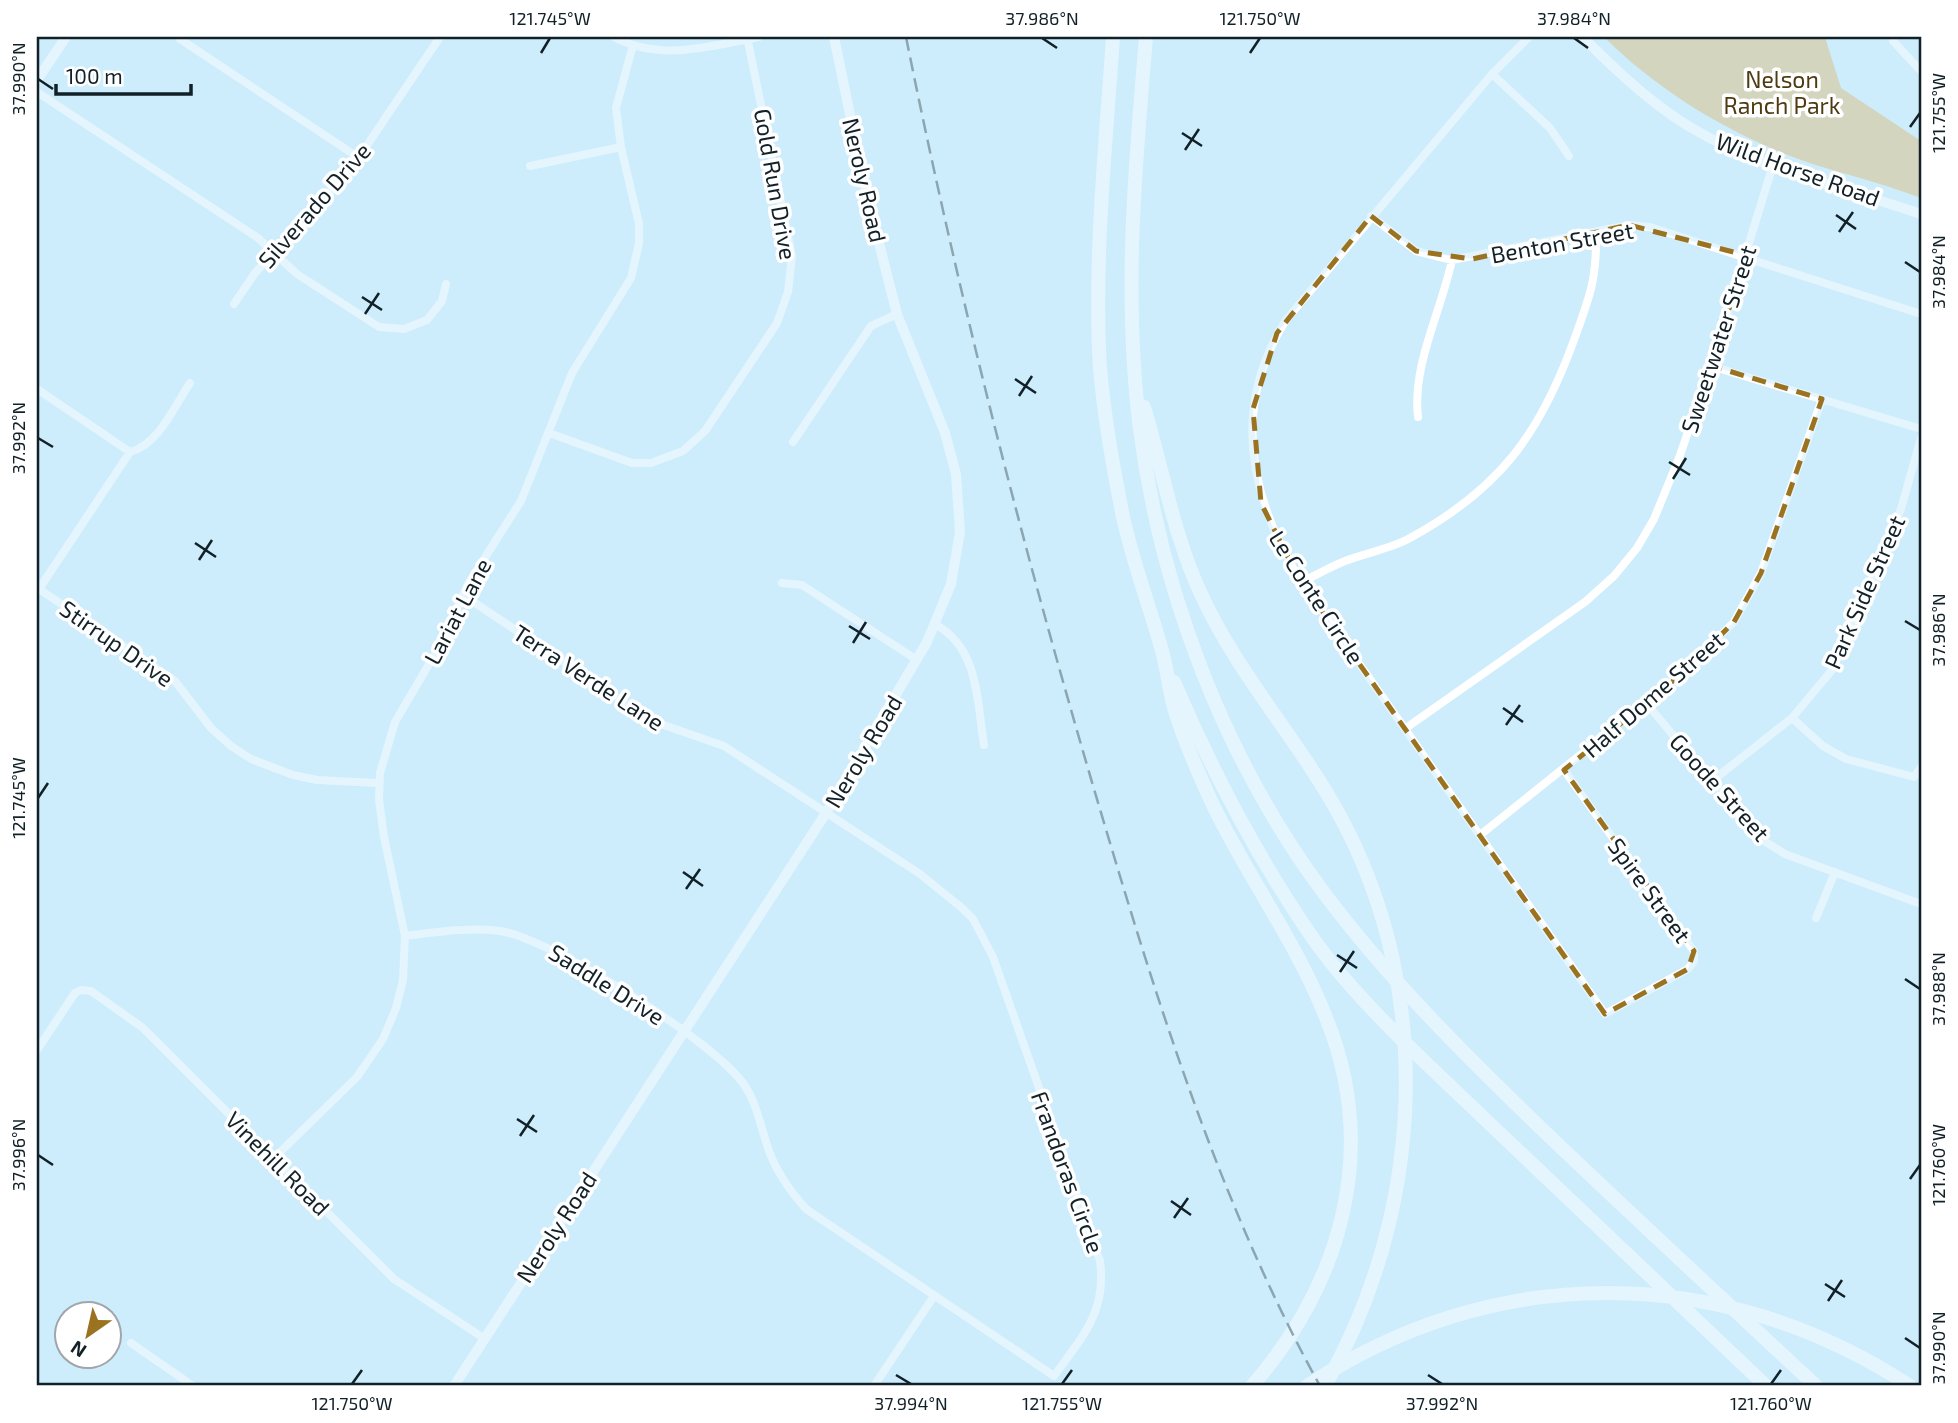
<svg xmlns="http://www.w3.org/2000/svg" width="1958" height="1423" font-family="'Exo 2',sans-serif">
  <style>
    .green { fill: #dcb877 }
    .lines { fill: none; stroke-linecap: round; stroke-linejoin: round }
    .minor { stroke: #fff; stroke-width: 8 }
    .tertiary { stroke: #fff; stroke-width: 10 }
    .motorway { stroke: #fff; stroke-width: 14 }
    .rail { stroke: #3b4e57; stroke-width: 2.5; stroke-dasharray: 14 7; stroke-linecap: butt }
    .marked { fill: none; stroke: #9b7320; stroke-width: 5; stroke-dasharray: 14 9; stroke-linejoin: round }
    .ticks { fill: none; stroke: #122128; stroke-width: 2.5 }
    .labels { text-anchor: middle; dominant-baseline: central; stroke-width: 7; stroke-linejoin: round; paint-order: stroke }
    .park-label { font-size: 23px; fill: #4f3b12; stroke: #fff }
    .street-label { font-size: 23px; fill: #122128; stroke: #fff }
    .neatline { fill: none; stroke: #122128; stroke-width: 2.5 }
    .ticks-label { font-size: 18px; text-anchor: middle; fill: #122128 }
  </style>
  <rect width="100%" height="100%" fill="#cdecfc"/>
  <!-- green -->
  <path class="green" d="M1604,37H1825L1841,88L1921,141V198C1873,179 1821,170 1773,149C1709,121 1654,86 1604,37Z"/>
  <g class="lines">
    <!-- minor -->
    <path class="minor" d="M182,37L180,39L359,158
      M614,37C661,62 710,46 759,37
      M1529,37L1492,74L1286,320C1232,405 1248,492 1297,575L1605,1014L1688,969L1694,961V951L1564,770
      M1893,41L1921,71
      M1492,74L1550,128L1569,156
      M37,92L258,238L297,274L379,327L404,329L427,320L442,301L446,284
      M530,166L621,147
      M1371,216L1416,251L1452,260L1629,225L1650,227L1921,314
      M234,304L255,273L351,169L440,37
      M1711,366L1921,429
      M190,383C174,407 159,444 130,452L39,589L175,681L211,728L231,746L251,759L293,775L317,780L378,783
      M37,389L130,452
      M1418,417C1412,365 1441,312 1452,260
      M549,433L632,463H651L683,451L705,431L777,323L788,292L792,256L747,37
      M793,442L871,326L897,314
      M1302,582C1316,575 1330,567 1345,561C1366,553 1390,549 1410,538C1500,489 1540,434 1574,340C1590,296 1597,279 1596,232
      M782,583L802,585L917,660
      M936,625C979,648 977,702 984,745
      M1646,703L1761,839L1785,854L1921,904
      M1792,718L1823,746L1846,759L1914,777L1921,767
      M1406,728L1585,602L1614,576L1637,548L1654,519L1679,458L1714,357L1773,165
      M1712,781L1792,718L1832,670L1901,509L1921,438
      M1480,835L1679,676L1734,622L1761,573L1822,399
      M1816,918L1835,872
      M405,936C436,932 469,927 500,931C552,939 717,1043 745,1086C758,1106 761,1129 769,1151C777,1173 790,1191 806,1209L1054,1376C1082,1337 1107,1312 1100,1261L993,957L973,919L962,908L920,874L724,746L652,721L463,595
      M37,1050L75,993L81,990L91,991L143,1028L394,1279L485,1339
      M273,1159L357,1077L383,1039L396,1008L403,980L405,936L384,837L379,800L380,773L395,722L442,642L468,584L521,501L572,373L631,278L639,243V224L621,147L616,108L633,45
      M131,1343L193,1386
      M874,1386L934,1296"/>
    <!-- tertiary -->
    <path class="tertiary" d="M1583,37C1615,70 1650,103 1690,127C1760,169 1844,188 1921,214
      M37,80L66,37
      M454,1386L826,813L927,642L951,584L960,532L956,474L945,433L897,314L866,192L834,37"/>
    <!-- motorway -->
    <path class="motorway" d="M1113,37C1106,141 1095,246 1099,351C1101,397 1112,461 1121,507C1130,556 1149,603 1162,651C1168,672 1169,694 1176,714C1186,746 1200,777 1214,807C1248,877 1296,942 1325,1015C1380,1148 1343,1281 1252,1386
      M1146,37C1135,168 1123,297 1140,429C1161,593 1225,760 1324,893C1390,981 1468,1058 1547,1134C1636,1219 1726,1302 1816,1386
      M1144,407C1163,470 1173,534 1201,594C1238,675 1299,740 1341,818C1436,995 1423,1214 1325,1386
      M1174,682C1212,771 1257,857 1312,937C1358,1003 1432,1068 1490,1124C1582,1212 1674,1299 1766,1386
      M1307,1386C1494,1261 1723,1263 1910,1386"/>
    <!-- rail -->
    <path class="rail" d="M906,37C957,290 1021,541 1094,789C1154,992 1217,1199 1320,1386"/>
  </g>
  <!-- marked area -->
  <path d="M0 0H1958V1423H0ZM1371,216L1416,251L1472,259L1629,225L1745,255L1712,366L1822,399L1761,573L1734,622L1679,676L1564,770L1694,951L1688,969L1605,1014L1297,575L1261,503L1253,409L1277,333Z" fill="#cdecfc" fill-opacity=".55" fill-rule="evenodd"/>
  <path class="marked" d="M1371,216L1416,251L1472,259L1629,225L1745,255L1712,366L1822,399L1761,573L1734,622L1679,676L1564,770L1694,951L1688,969L1605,1014L1297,575L1261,503L1253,409L1277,333Z"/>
  <!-- ticks -->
  <path class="ticks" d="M1042,38L1057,48M1574,38L1588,48M541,53L550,38M1250,53L1260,38M38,79L53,89M1910,127L1920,113M1182,133L1202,146M1185,150L1199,129M1836,215L1856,229M1839,232L1853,212M1905,262L1920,272M362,297L382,310M365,314L379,293M1015,379L1036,393M1019,396L1032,376M38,438L53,447M1669,462L1690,475M1673,479L1686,458M195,543L216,557M199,560L212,540M1905,621L1920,630M849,626L870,639M853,643L866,622M1503,708L1523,722M1506,725L1520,705M38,798L48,783M683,872L703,886M686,889L700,869M1337,955L1357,968M1340,972L1354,951M1905,979L1920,989M517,1119L537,1132M520,1136L534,1115M38,1155L53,1165M1910,1179L1920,1165M1171,1201L1191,1215M1174,1218L1188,1198M1825,1284L1845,1297M1828,1301L1842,1280M1905,1338L1920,1348M896,1375L911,1384M1428,1375L1442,1384M352,1384L362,1370M1062,1384L1072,1370M1771,1384L1781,1370"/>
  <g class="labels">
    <!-- park labels -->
    <g class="park-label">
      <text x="1782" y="79">Nelson<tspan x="1782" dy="26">Ranch Park</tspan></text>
    </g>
    <!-- street labels -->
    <g class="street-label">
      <text transform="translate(1798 169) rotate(20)">Wild Horse Road</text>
      <text transform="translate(865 180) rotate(77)">Neroly Road</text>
      <text transform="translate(776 184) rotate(80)">Gold Run Drive</text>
      <text transform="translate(314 205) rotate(-49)">Silverado Drive</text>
      <text transform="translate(1562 242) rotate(-10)">Benton Street</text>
      <text transform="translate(1718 339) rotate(-72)">Sweetwater Street</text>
      <text transform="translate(1864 592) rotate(-66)">Park Side Street</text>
      <text transform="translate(1317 597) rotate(57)">Le Conte Circle</text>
      <text transform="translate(457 611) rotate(-62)">Lariat Lane</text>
      <text transform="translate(117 643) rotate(35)">Stirrup Drive</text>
      <text transform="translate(589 677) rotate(33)">Terra Verde Lane</text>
      <text transform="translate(1653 694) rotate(-41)">Half Dome Street</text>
      <text transform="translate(863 751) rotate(-59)">Neroly Road</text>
      <text transform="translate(1720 787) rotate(48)">Goode Street</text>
      <text transform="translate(1650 890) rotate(54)">Spire Street</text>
      <text transform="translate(607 984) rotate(32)">Saddle Drive</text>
      <text transform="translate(278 1163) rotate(45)">Vinehill Road</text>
      <text transform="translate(1068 1172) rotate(70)">Frandoras Circle</text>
      <text transform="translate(556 1227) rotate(-57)">Neroly Road</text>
    </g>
  </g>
  <!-- border -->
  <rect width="1958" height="1423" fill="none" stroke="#ffffff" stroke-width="77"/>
  <!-- north arrow -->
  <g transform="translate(88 1335) rotate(214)"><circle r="33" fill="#ffffff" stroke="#a0a6a9" stroke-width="2"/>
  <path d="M0-5L12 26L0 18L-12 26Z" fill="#9b7320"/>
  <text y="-10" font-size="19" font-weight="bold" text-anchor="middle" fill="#122128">N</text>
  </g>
  <!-- scale -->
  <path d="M56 84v10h135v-10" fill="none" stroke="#122128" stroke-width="3.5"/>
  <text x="66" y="84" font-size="21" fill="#122128" stroke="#ffffff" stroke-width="5" paint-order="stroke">100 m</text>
  <rect x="38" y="38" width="1882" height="1346" class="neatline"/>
  <g class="ticks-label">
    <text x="550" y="25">121.745°W</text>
    <text x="1042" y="25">37.986°N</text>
    <text x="1260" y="25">121.750°W</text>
    <text x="1574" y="25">37.984°N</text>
    <text transform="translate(19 79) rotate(-90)" y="6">37.990°N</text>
    <text transform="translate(1939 113) rotate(-90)" y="6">121.755°W</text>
    <text transform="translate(1939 272) rotate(-90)" y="6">37.984°N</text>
    <text transform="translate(19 438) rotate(-90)" y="6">37.992°N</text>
    <text transform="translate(1939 630) rotate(-90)" y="6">37.986°N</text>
    <text transform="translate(19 798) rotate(-90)" y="6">121.745°W</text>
    <text transform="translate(1939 989) rotate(-90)" y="6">37.988°N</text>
    <text transform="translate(19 1155) rotate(-90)" y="6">37.996°N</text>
    <text transform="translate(1939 1165) rotate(-90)" y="6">121.760°W</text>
    <text transform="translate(1939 1348) rotate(-90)" y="6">37.990°N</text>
    <text x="352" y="1410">121.750°W</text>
    <text x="911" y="1410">37.994°N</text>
    <text x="1062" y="1410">121.755°W</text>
    <text x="1442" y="1410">37.992°N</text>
    <text x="1771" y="1410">121.760°W</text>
  </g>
</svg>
